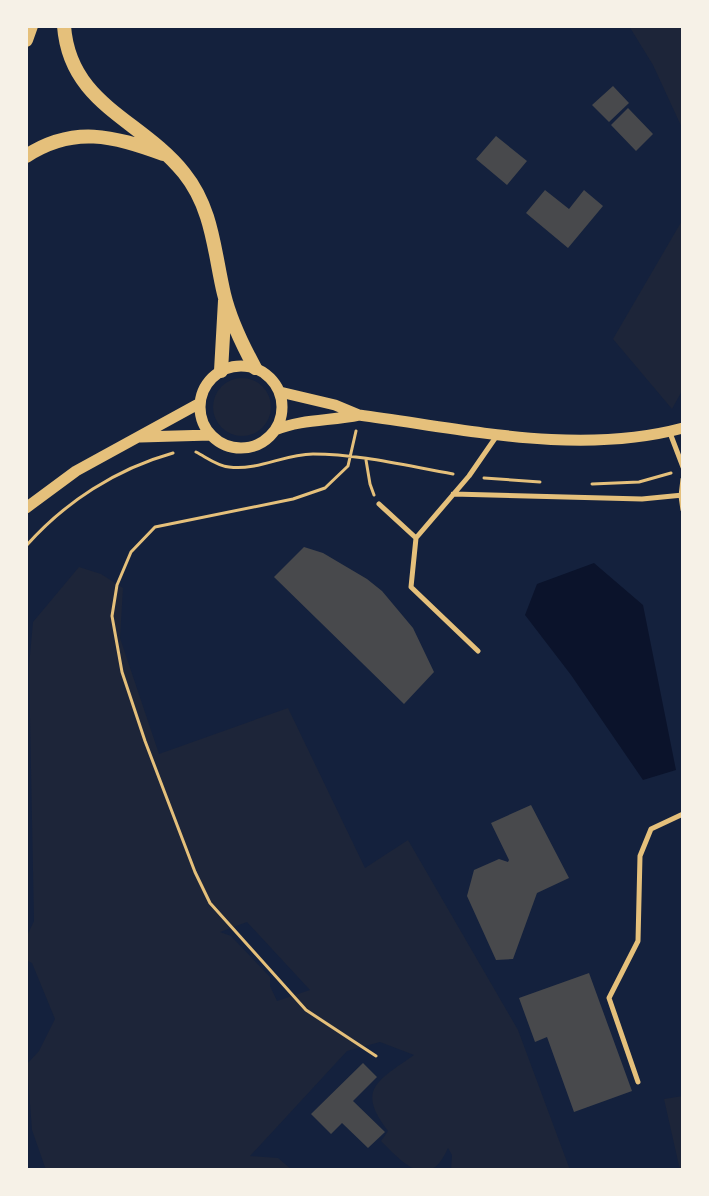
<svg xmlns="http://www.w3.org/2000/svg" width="709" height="1196" font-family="Figtree,sans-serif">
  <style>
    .green { fill: #1d2539; fill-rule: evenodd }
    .water { fill: #0b132b }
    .building { fill: #48494c }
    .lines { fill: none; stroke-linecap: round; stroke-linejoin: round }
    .path { stroke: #e5c07b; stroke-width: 3 }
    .service { stroke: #e5c07b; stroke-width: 5 }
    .tertiary { stroke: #e5c07b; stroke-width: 11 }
    .primary { stroke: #e5c07b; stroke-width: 14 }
  </style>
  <rect width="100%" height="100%" fill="#14213d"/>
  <!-- green -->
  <path class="green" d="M629,26H683V130L653,65Z
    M683,219V389L672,409L613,339Z
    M213 407a29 29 0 1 1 58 0a29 29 0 1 1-58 0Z
    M79,567L101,574L123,588L120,638L159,754L288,708L365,868L408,840L518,1030L570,1170H451L452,1155L448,1148C429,1192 404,1164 381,1141L388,1131C355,1089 379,1080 414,1055L380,1042L347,1051L250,1156L278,1158L292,1170H46L32,1130L27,1064L39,1051L55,1019L32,963L26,960V938L34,921L29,666L33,622ZM247,922L310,990L277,1001L270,986V977L231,936L220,932Z
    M683,1096V1170H680L664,1099Z"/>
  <!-- water -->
  <path class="water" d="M594,563L643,605L676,770L643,780L571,675L525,615L537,584Z"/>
  <!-- building -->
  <path class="building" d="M613,86L629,103L609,122L592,105Z
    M628,108L653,134L636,151L611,125Z
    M496,136L527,161L507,185L476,159Z
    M545,190L569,209L584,190L603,206L568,248L526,213Z
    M304,547L323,553L367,579L382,591L413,628L434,672L404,704L274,577Z
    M531,805L569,878L537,893L513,959L496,960L467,896L474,870L499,859L508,862L509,860L491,823Z
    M589,973L632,1091L574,1112L547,1037L535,1042L519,998Z
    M363,1063L377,1077L353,1101L385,1132L368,1148L342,1123L331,1134L311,1114Z"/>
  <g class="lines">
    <!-- path -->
    <path class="path" d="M356,431L348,466L325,488L293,499L155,527L131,552L117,585L112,616L122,672L145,741L195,872L210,903L306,1010L376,1056
      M196,452C206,457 217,466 229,467C258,471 284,454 313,454C359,454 407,466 453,474
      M366,460L370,484L374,495
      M484,478L540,482
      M592,484L639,482L671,473
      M26,546C65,502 116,469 173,453"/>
    <!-- service -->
    <path class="service" d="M670,433L683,467
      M683,479L681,496L683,510
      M453,494L642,499L683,495
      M379,504L416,538
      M478,651L411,587L416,538L469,476L498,434
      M638,1082L609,998L638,941L640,856L651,829L683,814"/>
    <!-- tertiary -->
    <path class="tertiary" d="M200 407a41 41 0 1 1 82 0a41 41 0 1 1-82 0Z
      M280,392L335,405L359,415C465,429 578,456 683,428
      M275,430C302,419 331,421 359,415
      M140,437L211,435
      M26,508L76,471L200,403"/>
    <!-- primary -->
    <path class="primary" d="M64,26C70,105 141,119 184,173C213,209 214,252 224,294C230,319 243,346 255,368
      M26,40L31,26
      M26,156C74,125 113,136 163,154
      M221,371L225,301"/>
  </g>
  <!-- border -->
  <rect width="709" height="1196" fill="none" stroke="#f6f1e7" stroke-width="56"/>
</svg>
